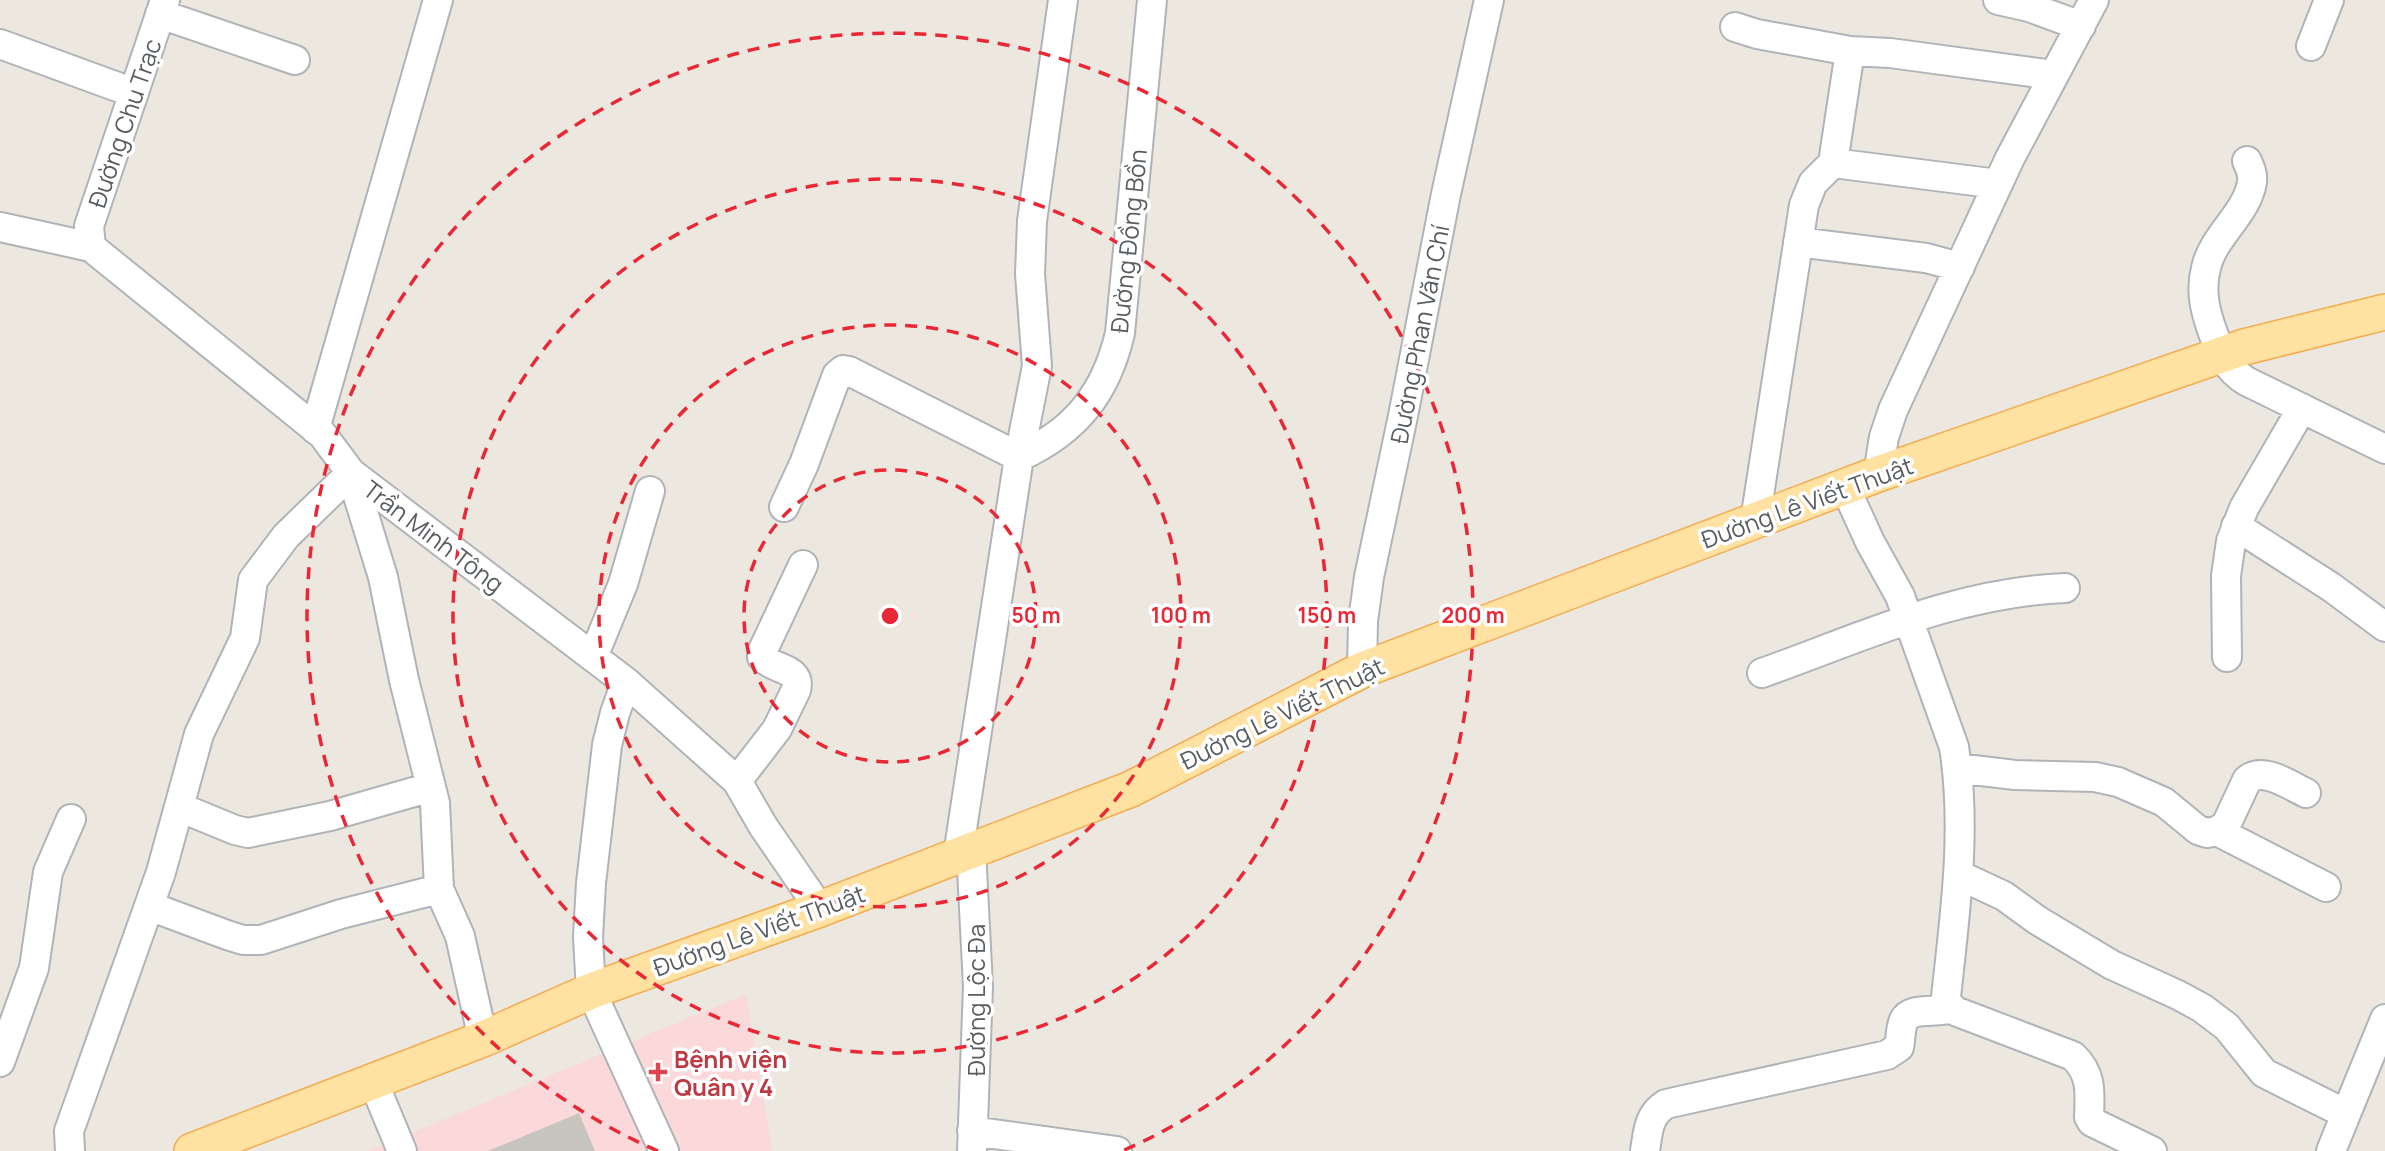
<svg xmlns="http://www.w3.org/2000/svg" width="2385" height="1151" font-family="Manrope,sans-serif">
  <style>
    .medical { fill: #fbd9db }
    .building { fill: #c8c4be }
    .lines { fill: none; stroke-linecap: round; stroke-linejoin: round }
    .minor-casing { stroke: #b0b4b8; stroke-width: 32 }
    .major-casing { stroke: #f2ad52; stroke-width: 38 }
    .minor { stroke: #fff; stroke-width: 28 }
    .major { stroke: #ffe1a1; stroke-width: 35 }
    .ring { fill: none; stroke: #ea2735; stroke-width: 3.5; stroke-dasharray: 12 9 }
    .health-dot { fill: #e0444e; stroke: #fff; stroke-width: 2.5 }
    .labels { text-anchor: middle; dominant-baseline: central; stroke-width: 7; stroke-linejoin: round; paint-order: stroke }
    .street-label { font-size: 24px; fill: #585d61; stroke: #fff }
    .health-label { font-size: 24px; font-weight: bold; fill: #be3a42; stroke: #fff; text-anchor: start }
    .centre { fill: #ea2735; stroke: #fff; stroke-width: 3.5 }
    .ring-label { font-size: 21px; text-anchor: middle; font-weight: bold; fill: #ea2735; stroke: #fff; stroke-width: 7; stroke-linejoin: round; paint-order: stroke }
  </style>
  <rect width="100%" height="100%" fill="#ece7df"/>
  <!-- medical -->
  <path class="medical" d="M746,994L772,1151H368Z"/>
  <!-- building -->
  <path class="building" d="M579,1113L595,1151H488Z"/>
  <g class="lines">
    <!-- minor casing -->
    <g class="minor-casing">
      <path id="minor" d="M1998,0L2029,7L2081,26
        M160,14L295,60
        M1735,27L1757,34L1850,51
        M0,44L134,93
        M2311,46L2329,0
        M2247,161C2250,167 2253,175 2252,182C2247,214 2213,236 2206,268C2200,291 2205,311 2213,333C2220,353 2227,369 2246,381L2385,449
        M1833,163L1850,51L1890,53L2054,75
        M0,227L91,247L322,434L351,473L626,682L737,781L763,826L820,909
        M1798,242L1926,258L1960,267
        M91,247L89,226L165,0
        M315,429L438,0
        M1878,474L1884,437L1893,410L2010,158L2094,0
        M1845,487L1870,542L1900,596L1954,747C1967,830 1955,914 1946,997L1948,1004L1955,1011L2073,1056C2092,1074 2090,1092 2089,1117L2092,1122L2152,1151
        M784,507L804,464L837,375L843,370L849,371L1019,457L1037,366L1030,274L1032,221L1063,0
        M1755,521L1804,205L1813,183L1833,163L1998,184
        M2236,526L2331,587L2385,627
        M593,657L623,584L650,491
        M2227,657L2226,576L2231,541L2244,508L2302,408
        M1362,670L1363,621L1369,577L1403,416L1446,194L1489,0
        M1762,673C1863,637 1957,592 2065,588
        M626,682L615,713L607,745L591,883L588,937L591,991L664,1151
        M1957,768L2015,775L2095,777L2118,782L2164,802L2198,830L2207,833L2217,831L2226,825L2247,780C2263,766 2289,785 2306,793
        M737,781L777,729L796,690C802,667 773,670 762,657V652L803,565
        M179,807L235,830L248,833L330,816L431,787
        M2217,831L2326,887
        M971,850L978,986L972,1151
        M958,855L1019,457C1076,431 1106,393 1120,333L1152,0
        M1959,875L2004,896L2037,920L2112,965L2178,995L2202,1008L2227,1027L2264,1073L2346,1114L2385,1019
        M149,906L227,935L243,940H261L341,914L439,889
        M0,1062L34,968L48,872L71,819
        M373,1081L402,1151
        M972,1131L1117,1151
        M70,1151L69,1131L161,872L199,734L245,638L253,580L286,536L351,473L383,577L404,680L435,803L439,889L460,936L483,1039
        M1645,1151C1648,1132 1648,1115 1666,1104L1887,1055L1899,1047C1901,1039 1900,1028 1904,1020C1911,1006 1938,1014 1951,1008
        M2331,1151L2346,1114"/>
    </g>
    <!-- major casing -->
    <g class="major-casing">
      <path id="major" d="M192,1151L483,1039L591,991L820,909L1131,789L1362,670L1878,474L2244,347L2385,312"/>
    </g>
    <!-- minor -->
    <use href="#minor" class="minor"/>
    <!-- major -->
    <use href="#major" class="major"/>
  </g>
  <!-- distance rings -->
  <g class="ring">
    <circle cx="890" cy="616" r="146"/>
    <circle cx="890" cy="616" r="291"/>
    <circle cx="890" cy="616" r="437"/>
    <path d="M658 1151A583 583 0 1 1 1122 1151"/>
  </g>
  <!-- markers -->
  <path class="health-dot" d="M654.5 1061.5h7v7h7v7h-7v7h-7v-7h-7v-7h7z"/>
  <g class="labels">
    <!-- street labels -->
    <g class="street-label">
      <text transform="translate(124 123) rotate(-71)">Đường Chu Trạc</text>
      <text transform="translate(1128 241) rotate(-84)">Đường Đồng Bồn</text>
      <text transform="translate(1419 334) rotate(-79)">Đường Phan Văn Chí</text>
      <text transform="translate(1807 502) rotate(-20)">Đường Lê Viết Thuật</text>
      <text transform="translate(434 536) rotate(37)">Trần Minh Tông</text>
      <text transform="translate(1282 713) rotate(-26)">Đường Lê Viết Thuật</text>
      <text transform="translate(759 930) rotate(-20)">Đường Lê Viết Thuật</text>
      <text transform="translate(975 1000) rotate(-90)">Đường Lộc Đa</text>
    </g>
    <!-- health labels -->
    <g class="health-label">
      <text x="674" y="1058">Bệnh viện<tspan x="674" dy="28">Quân y 4</tspan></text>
    </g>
  </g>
  <circle cx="890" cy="616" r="10" class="centre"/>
  <g class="ring-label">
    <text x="1036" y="623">50 m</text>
    <text x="1181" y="623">100 m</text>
    <text x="1327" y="623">150 m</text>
    <text x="1473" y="623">200 m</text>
  </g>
</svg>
